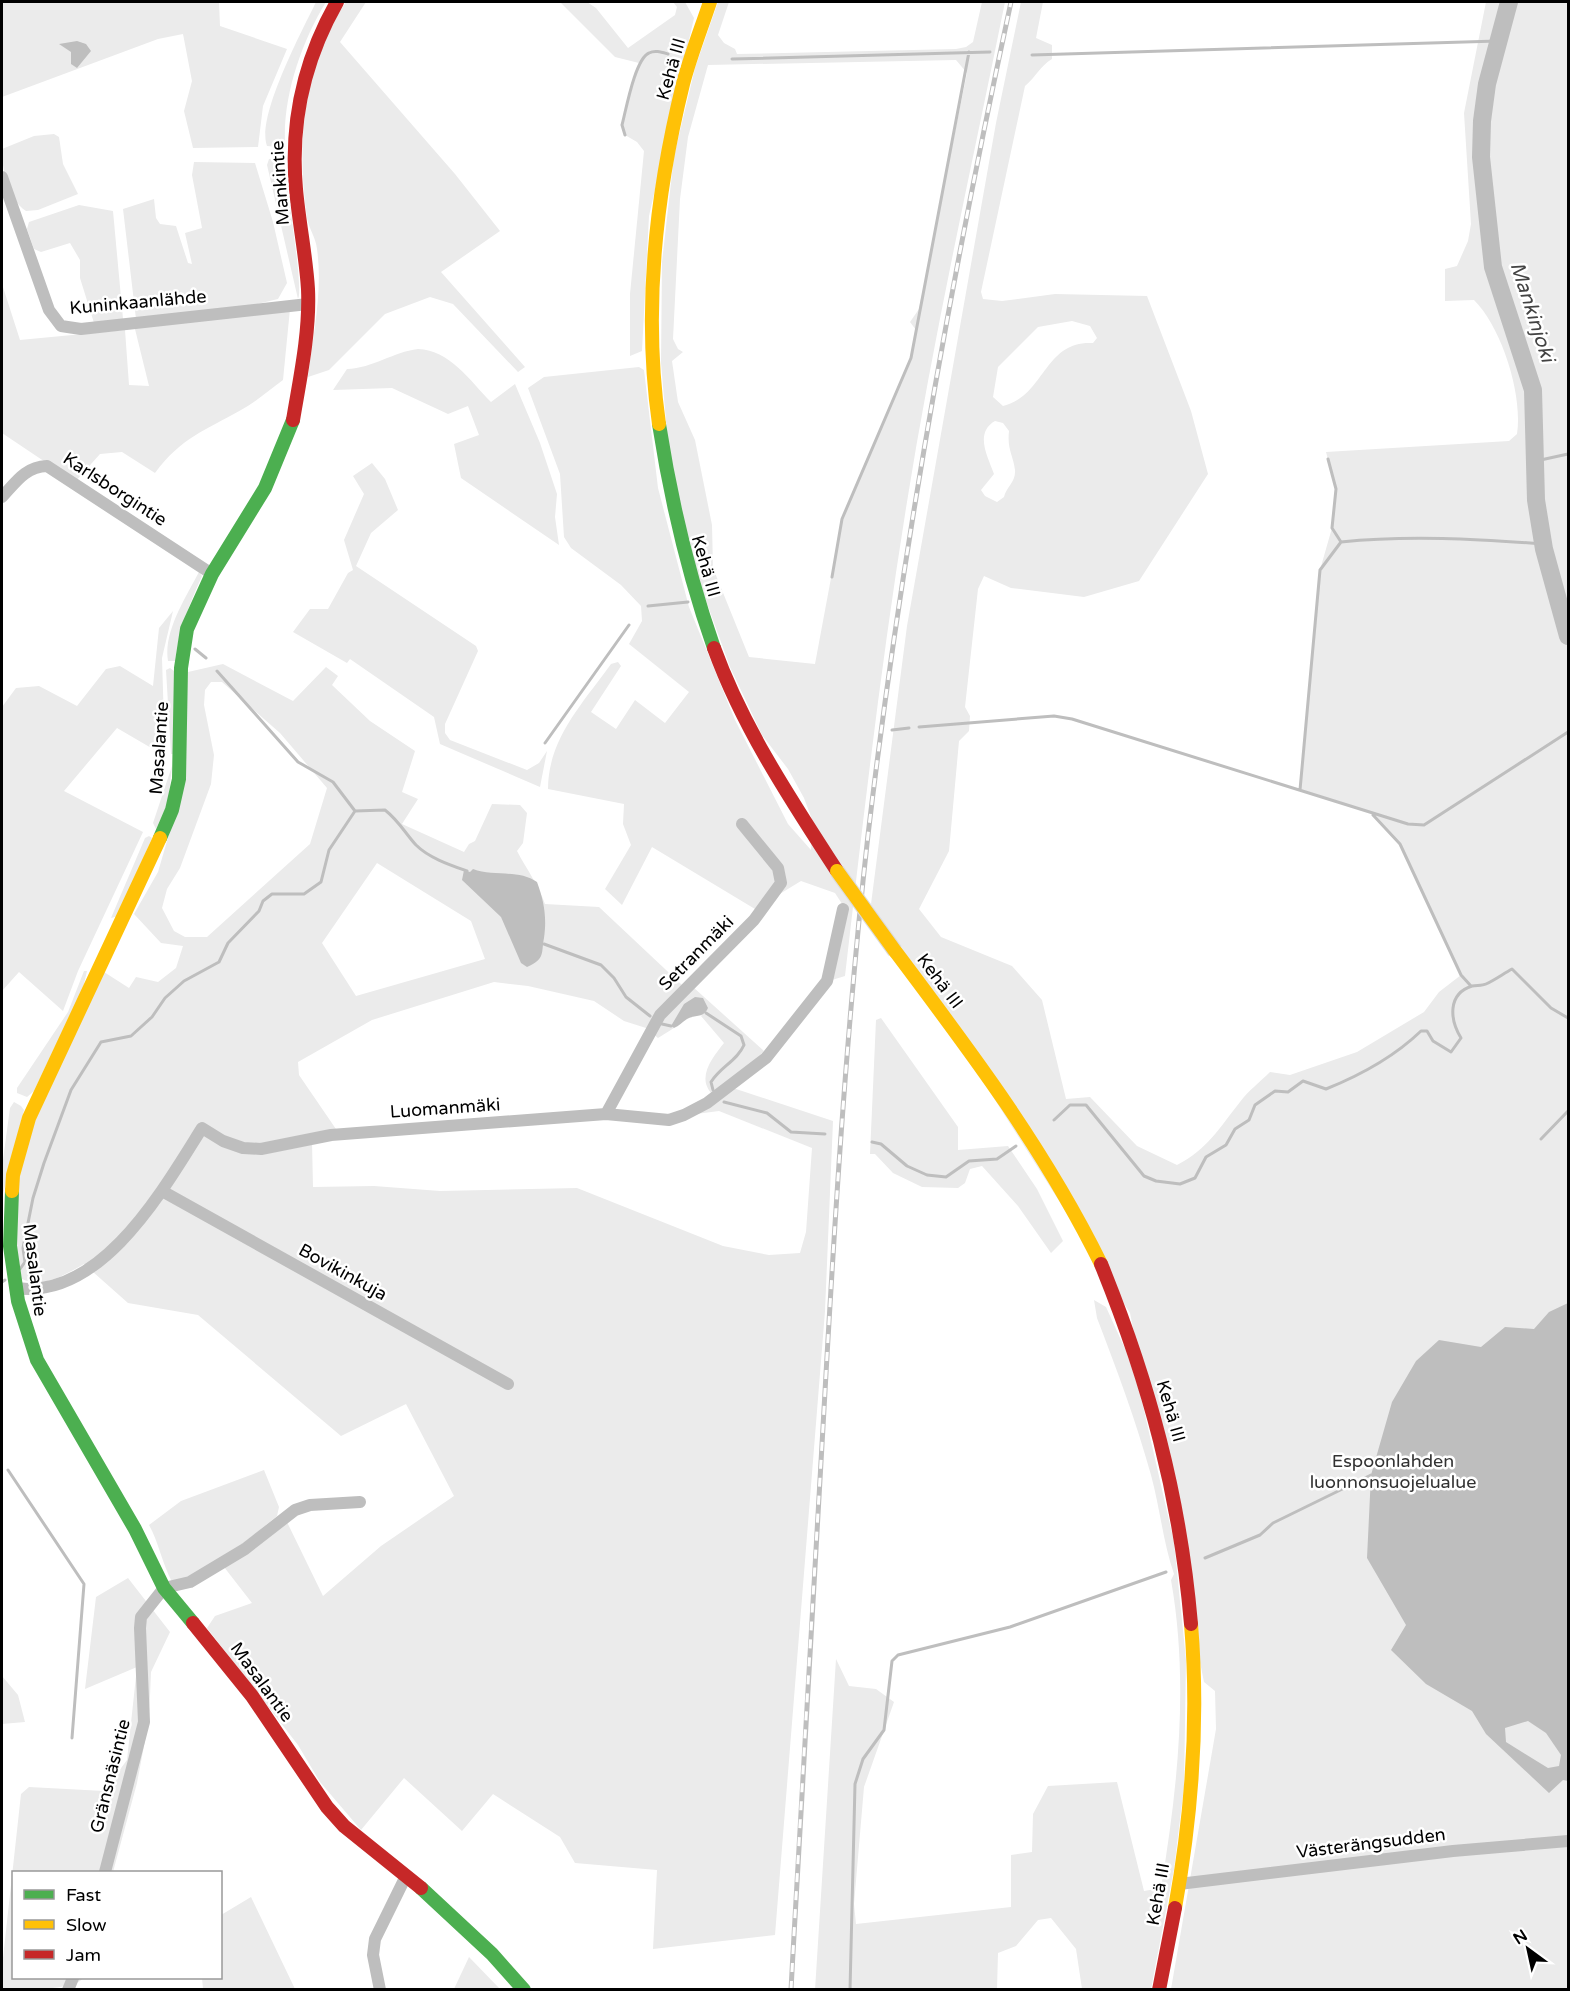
<svg xmlns="http://www.w3.org/2000/svg" width="1570" height="1991" font-family="'Varela Round',sans-serif">
  <style>
    .green { fill: #ebebeb; fill-rule: evenodd }
    .water { fill: #bebebe; fill-rule: evenodd }
    .lines { fill: none; stroke-linecap: round; stroke-linejoin: round }
    .stream { stroke: #bebebe; stroke-width: 3 }
    .river { stroke: #bebebe; stroke-width: 18 }
    .street { stroke: #bebebe; stroke-width: 12 }
    .fast { stroke: #4caf50; stroke-width: 14 }
    .slow { stroke: #ffc107; stroke-width: 14 }
    .jam { stroke: #c62828; stroke-width: 14 }
    .rail-casing { stroke: #bebebe; stroke-width: 5 }
    .rail { stroke: #fff; stroke-width: 3; stroke-dasharray: 9; stroke-linecap: butt }
    .slow-bridge-casing { stroke: #dbdbdb; stroke-width: 16; stroke-linecap: butt }
    .slow-bridge { stroke: #ffc107; stroke-width: 14 }
    .labels { text-anchor: middle; dominant-baseline: central; stroke-width: 5; stroke-linejoin: round; paint-order: stroke }
    .street-label { font-size: 18px; fill: #000; stroke: #fff }
    .park-label { font-size: 18px; fill: #323232; stroke: #fff }
    .water-label { font-size: 20px; font-style: italic; fill: #434343; stroke: #fff }
  </style>
  <rect width="100%" height="100%" fill="#fff"/>
  <!-- green -->
  <path class="green" d="M2,2H219L220,26L287,49L263,106L258,147L193,148L184,111L192,81L183,34L158,39L2,97Z
    M316,2H326C302,41 283,95 285,142L278,147L267,146C256,117 302,31 316,2Z
    M346,2H366L340,42L455,174L500,231L441,272L525,367L518,372L453,304L430,297L385,314L329,370L308,377C313,335 323,291 317,249C316,238 309,229 307,218C296,144 303,65 346,2Z
    M560,2H587L596,8L628,48L675,15L677,7L673,2H685L694,18L649,216L642,351L630,356V294L644,151L637,142L625,135L622,125L639,63L615,57Z
    M718,2H729L718,35L724,43L735,49L737,54L956,49L966,47L973,42L982,2H1005C971,170 933,338 906,508C881,664 863,820 845,976L832,980L846,910L835,893L801,881L755,909L652,847L622,905L605,889L631,845L623,824L624,804L548,789C548,739 583,703 611,664L618,662L621,666L591,712L616,729L635,700L665,723L689,692L629,644L642,621L641,606L621,585L571,548L564,537L560,474L528,388L544,377L639,367L644,370L658,488L689,607L735,720L788,824L811,850L813,822L804,798L788,769L762,735L730,667L692,562L669,456L661,363L662,262L674,156L695,68ZM956,60L967,73L919,309L910,322L916,330L911,358L842,519L815,664L749,657L713,568L712,525L695,440L678,402L672,361L683,352L678,349L673,339L680,199L688,137L708,65Z
    M1021,2H1043L1036,38L1052,45V59C1040,66 1036,77 1025,86L981,292L983,299L1002,301L1055,294L1147,296L1191,411L1208,474L1139,581L1084,597L1011,588L984,576L978,589L965,707L970,716L969,731L959,741L949,851L919,909L941,937L1012,966L1042,1000L1066,1099L1090,1097L1137,1146L1177,1165C1207,1150 1220,1127 1240,1102C1248,1091 1260,1082 1270,1072L1290,1075L1357,1052L1424,1012L1439,992L1461,975L1400,844L1372,813L1300,790L1320,570L1332,528L1336,489L1326,452L1509,441L1517,434C1523,395 1502,328 1474,300L1445,301V269L1457,266L1468,241L1471,224L1464,113L1486,2H1568V1989H1171L1216,1729L1215,1691L1204,1682L1130,1313L871,904L907,626L996,123ZM1072,321L1090,326L1097,338L1093,343C1044,340 1045,396 1003,406L993,397L998,367L1038,327ZM995,421L1003,423L1009,431C1007,450 1013,454 1015,470C1016,482 1006,487 1004,497L997,502L985,496L981,490L994,474C988,457 974,433 995,421Z
    M54,134L59,137L63,164L78,194L38,210L26,211C7,198 2,169 2,149L34,136Z
    M278,158L285,165C286,185 304,290 298,299L267,165L269,159Z
    M194,162L255,163L273,222L287,283L278,299L245,307L136,319L123,209L154,199L156,218L160,224L176,226L188,263L192,264L185,233L202,228L192,175Z
    M79,205L113,211L123,319L94,323L80,278V260L70,243L41,252L34,249L27,229L29,222Z
    M2,284L20,340L125,330L129,385L149,386L134,325L290,309L283,380C269,390 256,402 241,410C204,431 182,437 155,473L122,452L100,454L75,482L2,433Z
    M418,349C450,350 470,381 491,402L515,384L540,443L557,494L555,517L559,545L461,478L454,444L479,435L468,406L448,414L392,388L333,390L347,369C373,368 393,352 418,349Z
    M372,463L385,479L398,510L371,533L356,566L476,646L478,651L445,724V733L450,740L527,770L539,763L547,751L540,787L440,744L434,717L350,659L347,663L293,632L310,609H328L348,573L353,570L344,540L364,494L353,476Z
    M199,572L202,576C189,605 179,629 175,661H168C163,632 186,597 199,572Z
    M173,611L162,658L165,756L117,728L64,791L143,832L78,971L63,1011L19,972L2,991V707L16,688L39,686L77,706L106,669L120,666L153,686L159,628Z
    M223,664L293,701L326,667L338,676L332,685L370,721L415,751L402,792L418,799L402,824L464,852L469,844L475,841L492,804L520,805L527,813L523,843L517,851C527,870 538,884 545,904L599,907L682,985L693,987L764,1051L748,1068L712,1094C696,1077 713,1057 724,1043L701,1016L708,1008L671,1026L674,1028L658,1038L646,1028L624,1021L594,1001L528,986L494,982L372,1020L298,1062L299,1075L338,1132L312,1142L313,1187L374,1186L440,1191L577,1188L723,1246L769,1255L800,1253L806,1232L812,1148L719,1111L696,1114L733,1088L833,1121L825,1311L775,1935L653,1949L657,1870L575,1863L560,1837L493,1794L462,1831L404,1778L361,1830L320,1782L298,1745L207,1628L215,1616L252,1603L224,1567L286,1520L323,1596L381,1546L454,1496L406,1404L341,1436L198,1315L128,1303L84,1264C66,1274 43,1289 22,1279L15,1240L16,1194L26,1139L104,972L129,988L136,977L158,982L176,968L183,946L161,943L134,914L158,872L172,824L188,672ZM211,682H222L280,733L327,788L310,844L207,937H185L174,931L162,908L167,889L180,868L211,784L214,755L204,705L205,690ZM377,863L471,921L485,959L356,996L322,943Z
    M170,668L174,671V754H171L166,670Z
    M172,766L168,803L156,829L153,823Z
    M149,836L152,838L118,916L111,918L145,838Z
    M84,971H87L83,988L34,1091L27,1097L17,1093V1088L68,1012Z
    M881,1018L958,1127V1150L1008,1146L1037,1189L1063,1241L1051,1253L1018,1206L982,1166L970,1169L965,1183L958,1188L922,1187L893,1173L875,1154H870L876,1020Z
    M14,1102L21,1106L24,1110L3,1194L2,1167L10,1108Z
    M1094,1300L1106,1307L1126,1351L1140,1393L1174,1542L1186,1660L1184,1787L1174,1869L1151,1989H1082L1076,1949L1051,1918L1038,1920L1016,1946L998,1953L997,1989L815,1990L836,1659L849,1686L876,1689L894,1702L864,1787L854,1904L856,1924L1011,1907V1855L1032,1852L1033,1814L1048,1786L1117,1782L1144,1891L1161,1888C1178,1786 1189,1682 1171,1580L1174,1574C1163,1542 1160,1508 1151,1475C1136,1421 1117,1370 1097,1318Z
    M264,1470L279,1507L277,1516C246,1541 211,1572 172,1582C162,1563 159,1543 149,1525L181,1501Z
    M128,1578L170,1632L151,1672L149,1720L137,1783L113,1872H14V1978H83C75,1991 20,1989 2,1990V1967L21,1794L29,1787L104,1791L127,1760L137,1667L85,1689L96,1597Z
    M2,1676L18,1695L25,1722L2,1724Z
    M251,1897L295,1989H203L202,1978H220L221,1915Z
    M469,1957L500,1989H454Z"/>
  <!-- water -->
  <path class="water" d="M77,41L86,44L91,51L77,68L71,64V52L59,44Z
    M473,869C493,877 519,869 537,882C544,901 547,917 544,938C541,952 546,959 527,967L521,963L501,917L462,880L464,870L470,872Z
    M695,997L703,998L708,1008C703,1019 695,1014 687,1019C682,1022 679,1026 674,1028L671,1026L684,1004Z
    M1568,1303V1781L1563,1780L1549,1793L1486,1734L1472,1711L1426,1684L1391,1650L1406,1625L1367,1558L1371,1475L1392,1402L1416,1361L1439,1340L1481,1347L1505,1327L1534,1329L1549,1312ZM1528,1721L1546,1733L1561,1755L1559,1766L1548,1768L1506,1742L1505,1728Z"/>
  <g class="lines">
    <!-- stream -->
    <path class="stream" d="M1032,55L1498,41
      M732,59L990,52
      M625,135L622,125C626,110 635,59 649,53C655,50 661,52 668,54
      M1328,459L1336,489L1332,528L1341,542C1408,535 1477,539 1543,544
      M1536,461L1568,454
      M832,577L842,519L911,358L969,52
      M648,606L688,602
      M195,649L206,658
      M217,671L298,762L333,782L355,811
      M919,727L1054,716L1072,719L1408,824L1424,825L1568,732
      M892,730L909,728
      M545,743L629,625
      M1300,790L1320,570L1341,542
      M1373,815L1400,844L1461,975L1471,986
      M544,944L601,965L614,978L626,997L650,1016
      M706,1013L741,1036L744,1045C737,1061 720,1067 711,1082L713,1090
      M662,1024L671,1026
      M724,1102L767,1113L791,1132L825,1134
      M1054,1120L1070,1105H1086L1144,1176L1156,1181L1180,1184L1195,1178L1206,1157L1226,1145L1235,1129L1249,1120L1255,1105L1275,1091L1288,1092L1303,1081L1326,1089C1361,1075 1394,1057 1421,1031H1427L1433,1041L1451,1052L1461,1038C1450,1020 1447,994 1472,986C1477,985 1482,986 1486,984C1495,980 1503,974 1512,969L1551,1008L1568,1018
      M1541,1139L1568,1111
      M872,1142L881,1144L907,1166L927,1175L946,1177L969,1161L997,1159L1016,1146
      M20,1269L25,1262L23,1248L33,1198L44,1163L71,1090L101,1042L131,1036L152,1017L165,998L184,981L219,962L228,943L259,911L263,901L272,894H304L321,882L329,850L355,811L385,810C399,821 405,833 416,845C429,858 450,865 467,871
      M2,1282L5,1280
      M8,1470L84,1584L72,1738
      M1205,1558L1260,1535L1273,1523L1371,1475
      M850,1990L855,1784L863,1759L884,1730L892,1661L898,1655L1010,1627L1166,1572"/>
    <!-- river -->
    <path class="river" d="M1509,2L1487,84L1482,121L1481,157L1493,267L1533,390L1536,500L1544,549L1568,636"/>
    <!-- street -->
    <path class="street" d="M2,177L49,310L61,326L81,329L308,304
      M2,497C16,482 25,467 47,466L212,574
      M606,1114L660,1015L754,920L781,883L778,868L742,824
      M162,1191L508,1384
      M16,1288C101,1300 163,1190 202,1128L223,1141L243,1148L261,1149L331,1135L606,1114L669,1120L684,1115L707,1103L766,1058L827,981L843,909
      M105,1872L144,1722L140,1628L141,1617L164,1588L190,1582L245,1549L295,1510L310,1505L360,1502
      M1179,1884L1453,1851L1568,1841
      M68,1990L73,1978
      M380,1990L373,1955L375,1939L406,1876"/>
    <!-- fast -->
    <path class="fast" d="M659,424C671,501 688,574 714,648
      M160,838L172,810L179,779L181,668L187,629L212,574L265,488L293,420
      M12,1191L10,1246L18,1301L37,1360L135,1529L164,1588L193,1623
      M421,1888L492,1954L524,1990"/>
    <!-- slow -->
    <path class="slow" d="M659,424C643,312 656,193 683,84C690,57 701,29 710,2
      M895,951C971,1052 1045,1150 1101,1264
      M12,1191L13,1175L29,1118L160,838
      M1175,1908C1192,1814 1199,1719 1191,1624"/>
    <!-- jam -->
    <path class="jam" d="M293,420C300,378 310,332 308,289C306,256 299,223 296,189C290,122 304,60 337,2
      M714,648C743,728 791,800 837,871
      M1101,1264C1149,1382 1180,1496 1191,1624
      M193,1623L252,1696L327,1807L344,1826L421,1888
      M1159,1990L1175,1908"/>
    <!-- rail casing -->
    <g class="rail-casing">
      <path id="rail" d="M791,1990C801,1802 812,1614 823,1427C834,1229 846,1031 868,835C901,556 952,275 1011,2"/>
    </g>
    <!-- rail -->
    <use href="#rail" class="rail"/>
    <!-- slow-bridge casing -->
    <g class="slow-bridge-casing">
      <path id="slow-bridge" d="M837,871L895,951"/>
    </g>
    <!-- slow-bridge -->
    <use href="#slow-bridge" class="slow-bridge"/>
  </g>
  <g class="labels">
    <!-- street labels -->
    <g class="street-label">
      <text transform="translate(671 69) rotate(-74)">Kehä III</text>
      <text transform="translate(280 183) rotate(-94)">Mankintie</text>
      <text transform="translate(138 302) rotate(-5)">Kuninkaanlähde</text>
      <text transform="translate(115 489) rotate(33)">Karlsborgintie</text>
      <text transform="translate(706 566) rotate(74)">Kehä III</text>
      <text transform="translate(159 748) rotate(-86)">Masalantie</text>
      <text transform="translate(696 953) rotate(-45)">Setranmäki</text>
      <text transform="translate(940 981) rotate(53)">Kehä III</text>
      <text transform="translate(445 1108) rotate(-4)">Luomanmäki</text>
      <text transform="translate(35 1270) rotate(83)">Masalantie</text>
      <text transform="translate(343 1272) rotate(29)">Bovikinkuja</text>
      <text transform="translate(1171 1411) rotate(74)">Kehä III</text>
      <text transform="translate(262 1682) rotate(54)">Masalantie</text>
      <text transform="translate(110 1776) rotate(-76)">Gränsnäsintie</text>
      <text transform="translate(1371 1843) rotate(-7)">Västerängsudden</text>
      <text transform="translate(1158 1894) rotate(-80)">Kehä III</text>
    </g>
    <!-- park labels -->
    <g class="park-label">
      <text x="1393" y="1461">Espoonlahden<tspan x="1393" dy="21">luonnonsuojelualue</tspan></text>
    </g>
    <!-- water labels -->
    <g class="water-label">
      <text transform="translate(1532 312) rotate(72)">Mankinjoki</text>
    </g>
  </g>
  <!-- border -->
  <rect width="1570" height="1991" fill="none" stroke="#000000" stroke-width="6"/>
  <!-- legend -->
  <rect x="12" y="1871" width="210" height="108" fill="#ffffff" stroke="#999999" stroke-width="1.5"/>
  <rect x="24" y="1890" width="30" height="9" fill="#4caf50" stroke="#999999" stroke-width="1.5"/>
  <text x="66" y="1901" font-size="18" fill="#000000">Fast</text>
  <rect x="24" y="1920" width="30" height="9" fill="#ffc107" stroke="#999999" stroke-width="1.5"/>
  <text x="66" y="1931" font-size="18" fill="#000000">Slow</text>
  <rect x="24" y="1950" width="30" height="9" fill="#c62828" stroke="#999999" stroke-width="1.5"/>
  <text x="66" y="1961" font-size="18" fill="#000000">Jam</text>
  <!-- north arrow -->
  <g transform="translate(1528 1949) rotate(327)" stroke="#ffffff" stroke-width="4.5" paint-order="stroke">
  <path d="M0-4.5L10 22L0 15L-10 22Z" fill="#000000"/>
  <text y="-9" font-size="16" font-weight="bold" text-anchor="middle" fill="#000000">N</text>
  </g>
</svg>
